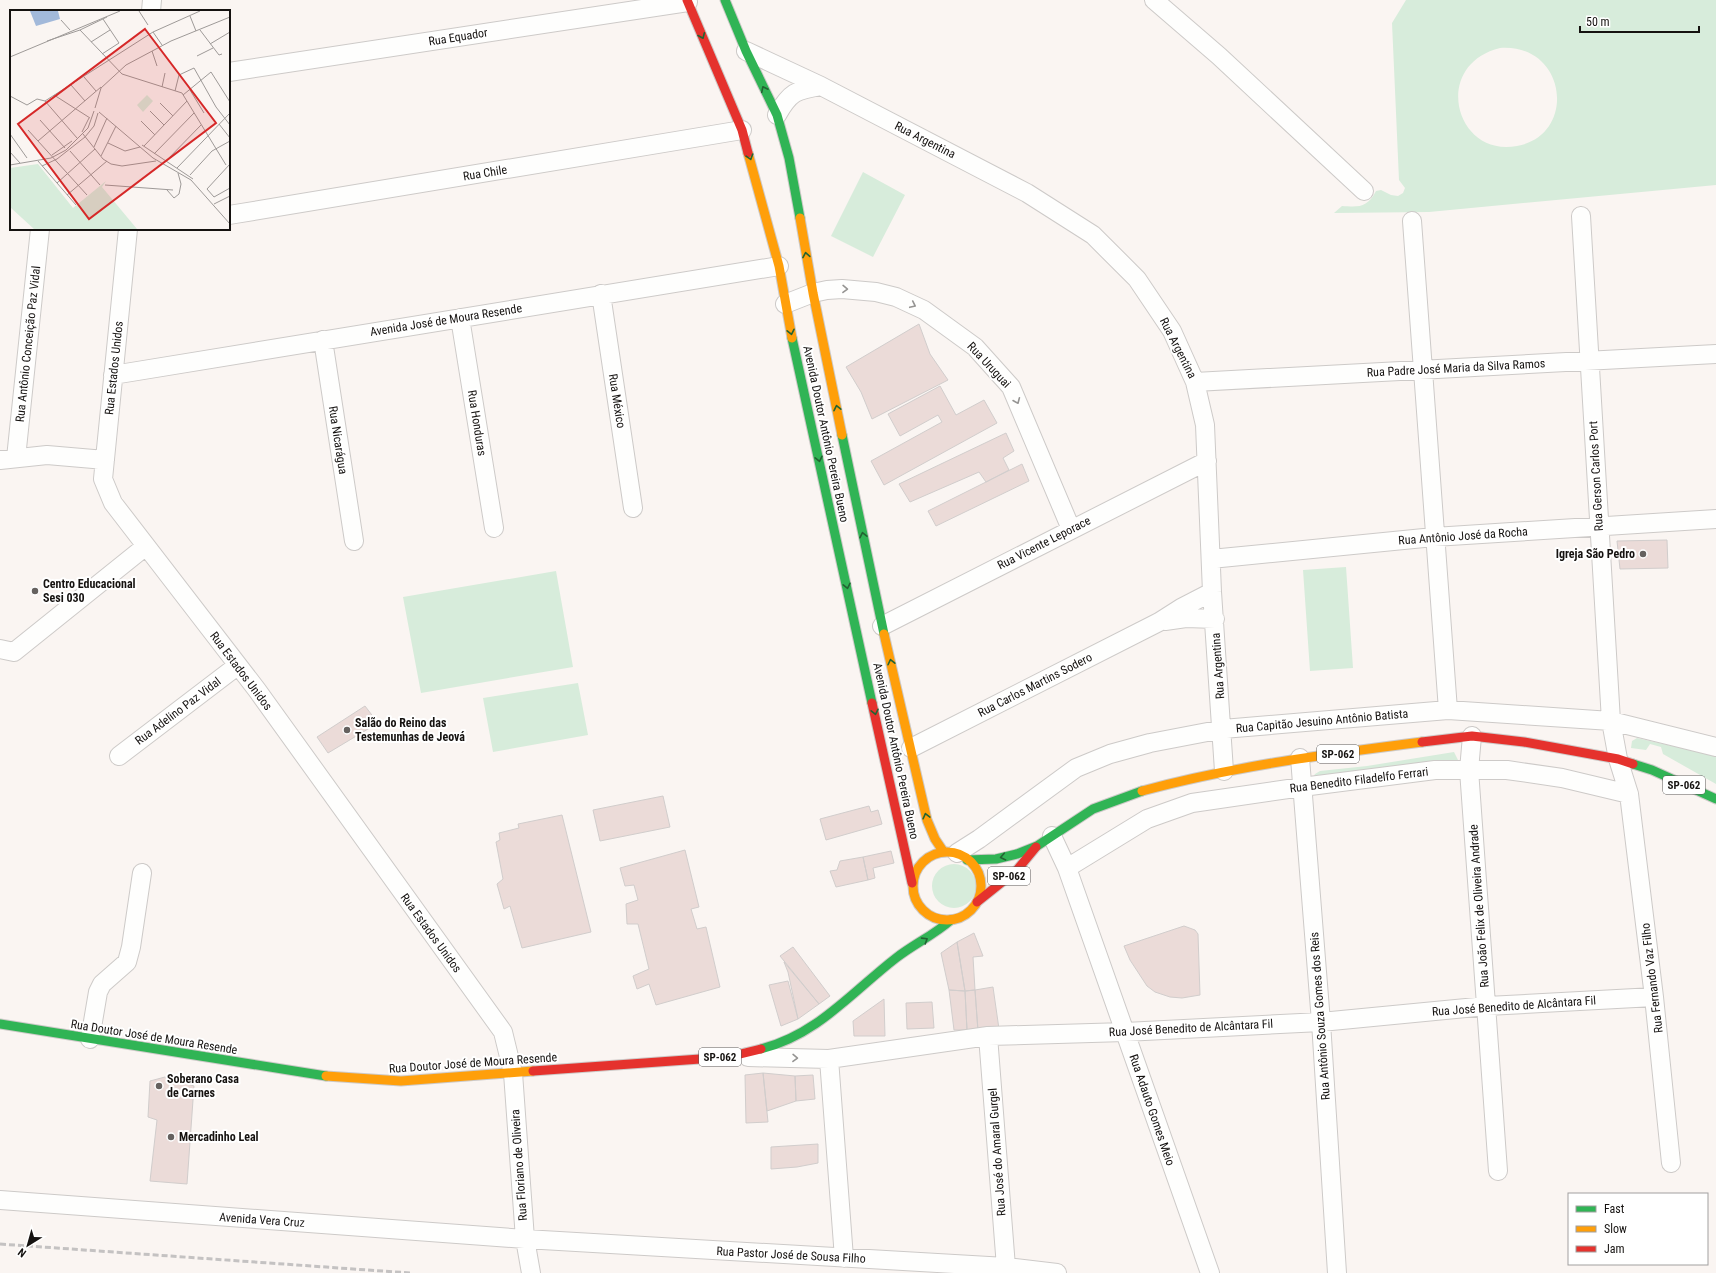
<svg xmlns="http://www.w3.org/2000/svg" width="1716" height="1273" font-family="'Roboto Condensed',sans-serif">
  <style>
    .green { fill: #d7ecdb; fill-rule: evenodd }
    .building { fill: #ebdbd8; stroke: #d1cdcc }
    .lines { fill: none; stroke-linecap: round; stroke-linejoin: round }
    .street-casing { stroke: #cdcac8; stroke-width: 20 }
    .fast-casing { stroke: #cdcac8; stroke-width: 11 }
    .slow-casing { stroke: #cdcac8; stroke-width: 11 }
    .jam-casing { stroke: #cdcac8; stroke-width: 11 }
    .street { stroke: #fefefd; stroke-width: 18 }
    .fast { stroke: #30b455; stroke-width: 9 }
    .slow { stroke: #ff9f0a; stroke-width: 9 }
    .jam { stroke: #e5322d; stroke-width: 9 }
    .rail { stroke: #c4c2c2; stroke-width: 3; stroke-dasharray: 6 3; stroke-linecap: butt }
    .oneway { stroke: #226332 }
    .oneway2 { stroke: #959492 }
    .poi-dot { fill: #65615f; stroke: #fff; stroke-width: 1.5 }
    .labels { text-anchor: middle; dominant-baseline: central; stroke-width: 4; stroke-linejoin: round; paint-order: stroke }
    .shield { fill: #fff; stroke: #5b5958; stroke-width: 1 }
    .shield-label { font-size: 11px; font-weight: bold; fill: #151210 }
    .street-label { font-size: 12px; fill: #151210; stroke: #fff }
    .poi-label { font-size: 12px; font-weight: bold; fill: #151210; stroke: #fff; text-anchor: start }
    .inset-road { fill: none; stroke: #9e9a98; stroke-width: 1 }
    .view { fill: #d62828; fill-opacity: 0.15; stroke: #d62828; stroke-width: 2 }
    .inset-edge { fill: none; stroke: #151210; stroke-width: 2 }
  </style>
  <rect width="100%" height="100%" fill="#faf5f2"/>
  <!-- green -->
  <path class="green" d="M1406,0H1716V185L1429,212L1334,213L1342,206C1359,207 1367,208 1376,191L1381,190L1391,195L1398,196L1403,193L1405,188L1399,180L1392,23ZM1500,48C1567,43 1578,135 1517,146C1455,158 1431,65 1500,48Z
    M863,172L905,195L873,257L831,236Z
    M1346,567L1353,668L1310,671L1303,570Z
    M556,571L573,667L421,693L403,597Z
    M578,683L588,735L493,752L483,698Z
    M1637,738L1716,756V784L1663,754L1661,747L1650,744L1646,750L1631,748L1632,741Z
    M1454,752L1458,760L1453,764L1313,778L1315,774L1320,771L1367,766Z
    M932 886a22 22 0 1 1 44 0a22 22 0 1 1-44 0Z"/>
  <!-- building -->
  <path class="building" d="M919,324L930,354L948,380L872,419L861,392L846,367Z
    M940,386L956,415L984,400L997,423L884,485L871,461L942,422L938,415L900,436L888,414Z
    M1006,433L1014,451L1003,458L1009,470L986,482L979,472L910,502L899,484Z
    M1022,464L1029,481L936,526L928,511Z
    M1667,540L1668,568L1620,569L1617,541Z
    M365,706L378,723L328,753L317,737Z
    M663,796L670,827L600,841L593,810Z
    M869,806L871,812L878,810L882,824L826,840L820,819Z
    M562,815L591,932L522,948L510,906L504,909L497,884L503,879L496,842L500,840L499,833L519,828L518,824Z
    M685,850L699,907L691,909L697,929L706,927L720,987L656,1005L649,984L637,989L633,976L649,969L638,924H627L626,904L638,900L634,885L625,886L620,868Z
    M891,851L894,863L873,868L875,878L868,880L863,857Z
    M863,857L868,880L836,887L830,871L837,870L840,861Z
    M1184,926L1195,930L1198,934L1200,995L1182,998L1170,997L1155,992L1147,986L1130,960L1124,946Z
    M974,933L983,956L973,957L975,990L965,991L957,942Z
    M957,942L965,991L949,990L941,953Z
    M793,947L830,996L819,1004L780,956Z
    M784,962L819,1004L798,1019L788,972Z
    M788,981L798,1019L781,1026L769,985Z
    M993,987L999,1029L978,1031L975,990Z
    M949,990L965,991L967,1030H954Z
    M975,990L978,1031L967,1030L965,991Z
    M884,999L885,1036H854L853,1021Z
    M932,1002L934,1028L907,1029L906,1003Z
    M763,1073L795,1076L796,1101L767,1111Z
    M763,1073L768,1122L746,1123L745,1075Z
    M813,1075L815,1099L796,1101L795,1076Z
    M165,1077L194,1086L187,1184L150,1181L157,1120L148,1117L150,1081Z
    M818,1144V1163L797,1167L771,1169V1147Z"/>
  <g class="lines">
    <!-- street casing -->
    <g class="street-casing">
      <path id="street" d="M1154,0L1219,56L1364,191
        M151,11L152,0
        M746,51L821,86L1027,193L1093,235L1137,279L1172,331L1195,382L1205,425L1212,592L1224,771
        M229,72L688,2
        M777,115C790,92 796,90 821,86
        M229,215L742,130
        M1581,216L1611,721L1618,759L1629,794L1654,997L1671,1163
        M1412,221L1448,710
        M128,229L103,479L113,503L257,690L503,1032L513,1073L525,1239L531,1273
        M601,294L633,508
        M785,304L813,293L827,290L842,289L876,292L896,297L924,310L975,347L1011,387L1071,529
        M460,318L494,528
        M323,340L354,541
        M113,375L779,266
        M1195,382L1716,354
        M16,458L40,229
        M0,460L47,455L105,460
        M1211,559L1434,537L1716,519
        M1165,621L1186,618L1215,619
        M882,626L1207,461
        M0,649L14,652L146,546
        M1472,736L1469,770L1498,1171
        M911,748L1159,622L1181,608L1212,592
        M119,756L237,666
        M1300,758L1321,1022L1337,1273
        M1052,836L1067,868L1210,1273
        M957,853L979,839L1076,768L1110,754L1150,743L1223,729L1448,710L1611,721L1716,747
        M1067,868L1147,819L1192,803L1302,787L1435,770H1507L1562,778L1629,794
        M988,1036L1006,1267
        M90,1039L98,992L102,984L127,962L131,947L142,873
        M748,1057L829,1059L988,1036L1125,1032L1321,1022L1487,1006L1654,997
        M829,1059L844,1258
        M0,1200L525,1239L1006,1267L1057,1273"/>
    </g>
    <!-- fast casing -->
    <g class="fast-casing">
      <path id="fast" d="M725,0L746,51L777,115L789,158L800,218
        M792,338L872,703
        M842,435L884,634
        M1633,764L1652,770L1716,799
        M967,860L996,859L1017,854L1037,846L1093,809L1142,791
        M0,1024L326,1076
        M761,1049C817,1035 852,992 896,958C914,944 934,935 951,920"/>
    </g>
    <!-- slow casing -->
    <g class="slow-casing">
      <path id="slow" d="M748,153L779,266L792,338
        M800,218L813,293L842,435
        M884,634L927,820L935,839L943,851
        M1142,791C1234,766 1328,754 1422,742
        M913 886a34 34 0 1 1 68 0a34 34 0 1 1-68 0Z
        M326,1076L401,1081L533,1071"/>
    </g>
    <!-- jam casing -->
    <g class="jam-casing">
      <path id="jam" d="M687,0L742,130L748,153
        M872,703L912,883
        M1422,742L1472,736L1524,742L1618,759L1633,764
        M977,902L1017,870L1036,847
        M533,1071L728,1057L761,1049"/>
    </g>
    <!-- street -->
    <use href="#street" class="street"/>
    <!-- fast -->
    <use href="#fast" class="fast"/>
    <!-- slow -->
    <use href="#slow" class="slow"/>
    <!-- jam -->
    <use href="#jam" class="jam"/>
    <!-- rail -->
    <path class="rail" d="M0,1244L410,1273"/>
  </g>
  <!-- one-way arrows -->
  <defs><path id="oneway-chevron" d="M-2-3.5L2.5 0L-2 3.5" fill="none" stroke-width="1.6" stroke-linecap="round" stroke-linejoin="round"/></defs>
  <g class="oneway">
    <use href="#oneway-chevron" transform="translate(702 36) rotate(67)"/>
    <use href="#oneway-chevron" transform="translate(764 89) rotate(-116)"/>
    <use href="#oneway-chevron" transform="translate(750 157) rotate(73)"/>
    <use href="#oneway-chevron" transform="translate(806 255) rotate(-100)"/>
    <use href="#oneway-chevron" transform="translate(791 332) rotate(78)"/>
    <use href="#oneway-chevron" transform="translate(837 408) rotate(-102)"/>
    <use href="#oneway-chevron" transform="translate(819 459) rotate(78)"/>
    <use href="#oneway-chevron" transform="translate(863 535) rotate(-102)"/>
    <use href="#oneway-chevron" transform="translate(847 586) rotate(78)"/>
    <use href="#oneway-chevron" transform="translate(891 662) rotate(-103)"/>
    <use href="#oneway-chevron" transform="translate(875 712) rotate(78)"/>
    <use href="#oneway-chevron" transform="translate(926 816) rotate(-104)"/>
    <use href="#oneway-chevron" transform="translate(1003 857) rotate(168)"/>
    <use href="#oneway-chevron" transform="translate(925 940) rotate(-32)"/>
  </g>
  <g class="oneway2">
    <use href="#oneway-chevron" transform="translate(845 289) rotate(1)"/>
    <use href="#oneway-chevron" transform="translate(913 305) rotate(25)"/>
    <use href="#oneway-chevron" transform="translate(1017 401) rotate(67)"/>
    <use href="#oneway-chevron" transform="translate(795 1058) rotate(1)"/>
  </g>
  <!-- markers -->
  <g class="poi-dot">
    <circle cx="1643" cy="554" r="4"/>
    <circle cx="35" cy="591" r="4"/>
    <circle cx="347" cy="730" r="4"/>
    <circle cx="159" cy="1086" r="4"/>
    <circle cx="171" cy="1137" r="4"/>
  </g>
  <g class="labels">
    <!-- shield labels -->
    <g class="shield">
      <rect x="1317" y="745" width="42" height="18" rx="3"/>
      <rect x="1663" y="776" width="42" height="18" rx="3"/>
      <rect x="988" y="867" width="42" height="18" rx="3"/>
      <rect x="699" y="1048" width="42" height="18" rx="3"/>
    </g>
    <g class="shield-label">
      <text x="1338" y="754">SP-062</text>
      <text x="1684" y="785">SP-062</text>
      <text x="1009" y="876">SP-062</text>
      <text x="720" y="1057">SP-062</text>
    </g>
    <!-- street labels -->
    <g class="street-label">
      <text transform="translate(458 37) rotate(-9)">Rua Equador</text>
      <text transform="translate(925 140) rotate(27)">Rua Argentina</text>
      <text transform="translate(485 173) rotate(-9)">Rua Chile</text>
      <text transform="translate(446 320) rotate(-9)">Avenida José de Moura Resende</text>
      <text transform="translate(28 344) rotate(-84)">Rua Antônio Conceição Paz Vidal</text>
      <text transform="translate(1178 348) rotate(63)">Rua Argentina</text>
      <text transform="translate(989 365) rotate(47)">Rua Uruguai</text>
      <text transform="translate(114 368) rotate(-84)">Rua Estados Unidos</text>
      <text transform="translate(1456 368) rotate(-3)">Rua Padre José Maria da Silva Ramos</text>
      <text transform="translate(617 401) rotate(81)">Rua México</text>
      <text transform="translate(477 423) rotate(81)">Rua Honduras</text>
      <text transform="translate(826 434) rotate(78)">Avenida Doutor Antônio Pereira Bueno</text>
      <text transform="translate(338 440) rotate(81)">Rua Nicarágua</text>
      <text transform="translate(1596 476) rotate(-93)">Rua Gerson Carlos Port</text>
      <text transform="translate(1463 536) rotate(-4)">Rua Antônio José da Rocha</text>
      <text transform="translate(1044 543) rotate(-27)">Rua Vicente Leporace</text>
      <text transform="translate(1218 666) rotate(-94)">Rua Argentina</text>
      <text transform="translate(241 671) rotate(53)">Rua Estados Unidos</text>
      <text transform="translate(1035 685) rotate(-27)">Rua Carlos Martins Sodero</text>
      <text transform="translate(178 711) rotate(-37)">Rua Adelino Paz Vidal</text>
      <text transform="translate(1322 721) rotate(-5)">Rua Capitão Jesuino Antônio Batista</text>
      <text transform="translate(896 751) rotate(78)">Avenida Doutor Antônio Pereira Bueno</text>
      <text transform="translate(1359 780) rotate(-7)">Rua Benedito Filadelfo Ferrari</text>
      <text transform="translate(1479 906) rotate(-94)">Rua João Felix de Oliveira Andrade</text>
      <text transform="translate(431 933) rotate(54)">Rua Estados Unidos</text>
      <text transform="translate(1652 978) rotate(-97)">Rua Fernando Vaz Filho</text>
      <text transform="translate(1514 1006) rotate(-4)">Rua José Benedito de Alcântara Fil</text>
      <text transform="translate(1320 1016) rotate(-94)">Rua Antônio Souza Gomes dos Reis</text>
      <text transform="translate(1191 1028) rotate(-3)">Rua José Benedito de Alcântara Fil</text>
      <text transform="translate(154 1037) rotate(9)">Rua Doutor José de Moura Resende</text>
      <text transform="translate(473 1063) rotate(-4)">Rua Doutor José de Moura Resende</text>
      <text transform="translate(1152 1110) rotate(71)">Rua Adauto Gomes Meio</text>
      <text transform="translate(997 1152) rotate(-94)">Rua José do Amaral Gurgel</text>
      <text transform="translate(519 1165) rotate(-94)">Rua Floriano de Oliveira</text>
      <text transform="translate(262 1220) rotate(4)">Avenida Vera Cruz</text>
      <text transform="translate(791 1255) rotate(3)">Rua Pastor José de Sousa Filho</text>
    </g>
    <!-- poi labels -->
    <g class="poi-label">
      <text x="1635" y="554" text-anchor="end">Igreja São Pedro</text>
      <text x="43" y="584">Centro Educacional<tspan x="43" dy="14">Sesi 030</tspan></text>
      <text x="355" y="723">Salão do Reino das<tspan x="355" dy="14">Testemunhas de Jeová</tspan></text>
      <text x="167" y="1079">Soberano Casa<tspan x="167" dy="14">de Carnes</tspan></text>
      <text x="179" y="1137">Mercadinho Leal</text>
    </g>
  </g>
  <!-- overview -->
  <g transform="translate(10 10)">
    <rect width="220" height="220" fill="#faf5f2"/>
    <path d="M137,85L143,91L133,102L127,95ZM28,154L63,198L96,171L92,177L127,219H24L0,197V158Z" fill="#d7ecdb"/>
    <path d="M20,1H48L50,9L26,16Z" fill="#a2b9da"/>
    <path class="inset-road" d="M129,1L138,15M180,6L186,21M51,10L60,20M70,20L112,64L172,83L216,155M190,20L209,45L212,44M37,31L70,20L97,7M81,32L100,20M200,34L220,22M152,35L143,22L190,1M142,41L147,56M92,44L109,33L93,9M187,46L203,38M0,47L110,1M74,67L86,81M61,75L75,91M152,77L155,63M180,80L194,103M165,81L169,65L184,58L206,97L220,115M44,85L80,108M173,85L201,62L220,92M0,86L17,95L27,89L35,91M35,91L143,22M35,91L67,128M150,93L163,106M85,98L91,78L116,55L161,31L220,7M140,101L154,115M89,102L143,148L181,170L220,214M30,110L55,138M131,111L145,125M209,114L220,128M18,120L77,185M72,122L79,108M0,124L17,148M73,124L93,149L101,154L112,156L146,151M28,131L91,77M98,133L115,141L130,137M132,135L183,169M134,136L177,91M84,137L97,108M60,141L90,175M0,142L10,153M144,144L184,103M42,145L62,131M91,146L106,116M28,151L66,195M156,151L191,115M220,154L197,179L204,187L220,178M0,155L41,148L56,140L78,118L84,101M32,156L47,149L75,127L84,116L88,103M167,158L220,103M180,165L202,141L220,131M47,173L85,139M95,175L163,180M157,180L164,188L169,184L171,174L168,163M57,185L97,151M204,194L220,186"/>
    <path class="view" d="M135,19L206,113L79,209L8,114Z"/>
    <rect width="220" height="220" class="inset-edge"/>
  </g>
  <!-- legend -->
  <rect x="1568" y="1193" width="140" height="72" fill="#ffffff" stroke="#a1a09f"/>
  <rect x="1576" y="1206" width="20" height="6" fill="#30b455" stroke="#a1a09f"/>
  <text x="1604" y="1213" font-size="12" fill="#151210">Fast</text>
  <rect x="1576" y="1226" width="20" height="6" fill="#ff9f0a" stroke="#a1a09f"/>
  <text x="1604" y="1233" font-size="12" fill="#151210">Slow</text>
  <rect x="1576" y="1246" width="20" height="6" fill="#e5322d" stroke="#a1a09f"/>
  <text x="1604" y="1253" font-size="12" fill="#151210">Jam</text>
  <!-- north arrow -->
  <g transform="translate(28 1245) rotate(217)" stroke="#ffffff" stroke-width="3" paint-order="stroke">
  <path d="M0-3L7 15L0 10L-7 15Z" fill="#151210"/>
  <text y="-6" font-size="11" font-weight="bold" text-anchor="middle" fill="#151210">N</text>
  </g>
  <!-- scale -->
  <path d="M1580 26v6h119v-6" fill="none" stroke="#151210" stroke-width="2"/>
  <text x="1586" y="26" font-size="12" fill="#151210" stroke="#ffffff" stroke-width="3" paint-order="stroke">50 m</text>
</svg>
